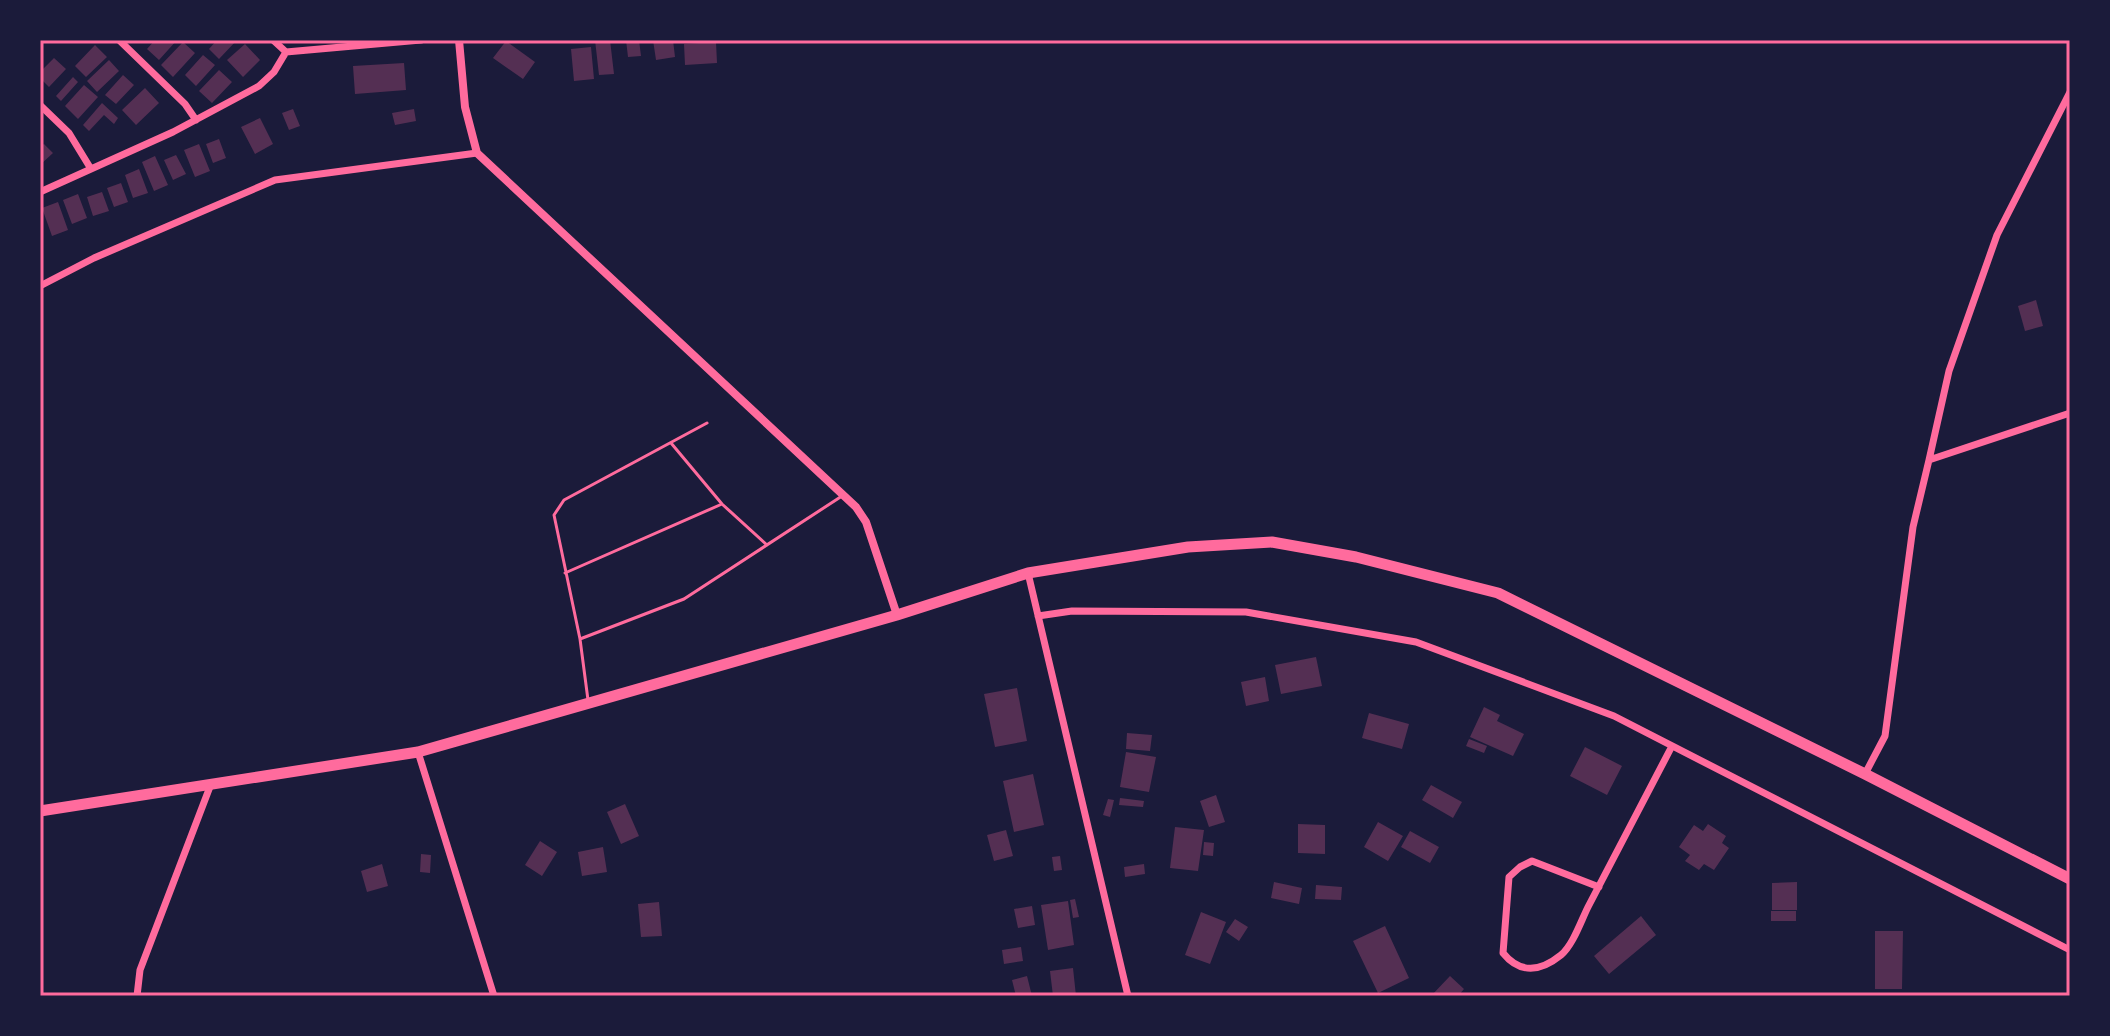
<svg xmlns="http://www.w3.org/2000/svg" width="2110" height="1036" font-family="Rubik,sans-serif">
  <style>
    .building { fill: #542f53 }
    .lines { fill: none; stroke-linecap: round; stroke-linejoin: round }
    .service { stroke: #ff6b9d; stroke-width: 3 }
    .minor { stroke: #ff6b9d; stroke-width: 7 }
    .tertiary { stroke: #ff6b9d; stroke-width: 8 }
    .trunk { stroke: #ff6b9d; stroke-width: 11 }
    .neatline { fill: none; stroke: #ff6b9d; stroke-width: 3 }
  </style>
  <rect width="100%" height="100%" fill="#1b1b3a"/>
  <!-- building -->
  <path class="building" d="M155,40H177L159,60L147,49Z
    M217,40H237L219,59L209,49Z
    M595,40H610L614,74L599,75Z
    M626,40H639L641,56L628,57Z
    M653,40H673L675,57L656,60Z
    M506,41L535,62L523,79L493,58Z
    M183,42L195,53L173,77L161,65Z
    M716,42L717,63L685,65L684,44Z
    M245,44L260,60L243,77L227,60Z
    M95,45L107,57L86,77L75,66Z
    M591,47L594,79L574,81L571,49Z
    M203,55L215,65L196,86L185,75Z
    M54,58L66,69L49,87L40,78V72Z
    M109,60L119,71L97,92L87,81Z
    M404,63L406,90L355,94L353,66Z
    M219,70L232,82L212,103L199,91Z
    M123,75L134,85L116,104L105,95Z
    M73,77L78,82L61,101L56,96Z
    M84,85L98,97L78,119L65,106Z
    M145,88L159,103L136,125L122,110Z
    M102,103L118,118L114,124L104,115L89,131L83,125Z
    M293,109L300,126L289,130L282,113Z
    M414,109L416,121L395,125L392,113Z
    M260,118L273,144L255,154L241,127Z
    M219,139L226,158L213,163L206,144Z
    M44,144L53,153L40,165V147Z
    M199,144L210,171L195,177L184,150Z
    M176,155L186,174L173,180L164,160Z
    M155,156L168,185L154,191L142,162Z
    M139,169L148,193L133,198L125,175Z
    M121,183L128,202L114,207L107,188Z
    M102,192L109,211L93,216L87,197Z
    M78,194L87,218L72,224L63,200Z
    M58,202L68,230L52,236L42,208Z
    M2036,300L2043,326L2025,331L2018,306Z
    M1316,657L1322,686L1281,694L1275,665Z
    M1265,677L1269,701L1246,706L1241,682Z
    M1017,688L1027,741L995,747L984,694Z
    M1484,707L1500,715L1497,721L1524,734L1513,756L1470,737Z
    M1369,713L1409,724L1402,749L1362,738Z
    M1127,733L1152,735L1150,751L1126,749Z
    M1469,739L1487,746L1484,753L1466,746Z
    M1585,747L1622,766L1607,795L1570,776Z
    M1126,752L1156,757L1149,792L1120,787Z
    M1033,774L1044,825L1014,832L1003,781Z
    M1431,785L1462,802L1453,818L1422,800Z
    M1216,795L1225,822L1209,827L1200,801Z
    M1120,798L1144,801L1143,807L1119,805Z
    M1108,799L1114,800L1110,817L1103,815Z
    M625,804L639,836L621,844L607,812Z
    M1378,822L1403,836L1388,861L1364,847Z
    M1298,824L1325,825V854L1298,853Z
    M1708,824L1726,836L1722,843L1729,848L1714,870L1704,864L1699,870L1685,861L1690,855L1679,847L1694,825L1703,831Z
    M1175,827L1204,830L1198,871L1170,868Z
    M1006,830L1013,856L994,861L987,835Z
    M1410,831L1439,847L1430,863L1401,847Z
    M540,841L557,852L542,876L525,865Z
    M1204,842L1214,843L1213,856L1203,855Z
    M603,847L607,872L582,876L578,852Z
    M421,854L431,855L430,873L420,872Z
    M1060,856L1062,870L1054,871L1052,857Z
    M382,864L388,886L367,892L361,871Z
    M1144,864L1145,874L1125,877L1124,867Z
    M1274,882L1302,888L1299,904L1271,898Z
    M1797,882V910H1772V883Z
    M1316,885L1342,887L1341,900L1315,899Z
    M1075,899L1079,917L1073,918L1070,900Z
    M1068,901L1074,945L1048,950L1041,905Z
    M659,902L662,936L641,937L638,904Z
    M1032,906L1035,925L1018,928L1014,909Z
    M1771,911H1796V921H1771Z
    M1201,912L1226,922L1210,964L1185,955Z
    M1641,916L1656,935L1609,974L1594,956Z
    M1235,919L1248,927L1239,941L1226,932Z
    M1385,926L1409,978L1378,993L1353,941Z
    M1875,931H1903L1902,989H1875Z
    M1021,947L1023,961L1004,964L1002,950Z
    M1073,968L1076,996H1053L1050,971Z
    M1027,976L1032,996H1016L1012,980Z
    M1450,976L1464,989L1458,996H1431Z"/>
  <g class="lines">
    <!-- service -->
    <path class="service" d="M671,443L722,504L767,545
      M565,573L722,504
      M580,639L684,599L842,496
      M588,700L580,639L554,515L564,500L707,423"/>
    <!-- minor -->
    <path class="minor" d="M119,40L185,104L196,120
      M273,40L286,52
      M40,105L69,133L91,169
      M40,192L173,132L259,86L274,72L286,52L421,40
      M40,286L94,258L275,180L477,153
      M1929,460L1949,371L1997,235L2070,92
      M1028,573L1128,996
      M1038,616L1072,611L1246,612L1416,642L1614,716L2070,950
      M418,752L494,996
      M1865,774L1885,736L1913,527L1929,460L2070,413
      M1599,887L1532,861L1520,867L1509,877L1503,953C1520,974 1540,972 1561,955C1573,945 1581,921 1588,907C1616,853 1644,800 1672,746
      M137,996L140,970L211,784"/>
    <!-- tertiary -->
    <path class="tertiary" d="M459,40L465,107L477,153L856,507L866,522L897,615"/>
    <!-- trunk -->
    <path class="trunk" d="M40,811L418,752L897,615L1028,573L1188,547L1272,542L1356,557L1498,593L1865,774L2070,879"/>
  </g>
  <!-- border -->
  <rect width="2110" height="1036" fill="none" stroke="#1b1b3a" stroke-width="84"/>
  <rect x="42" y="42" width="2026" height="952" class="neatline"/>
</svg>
